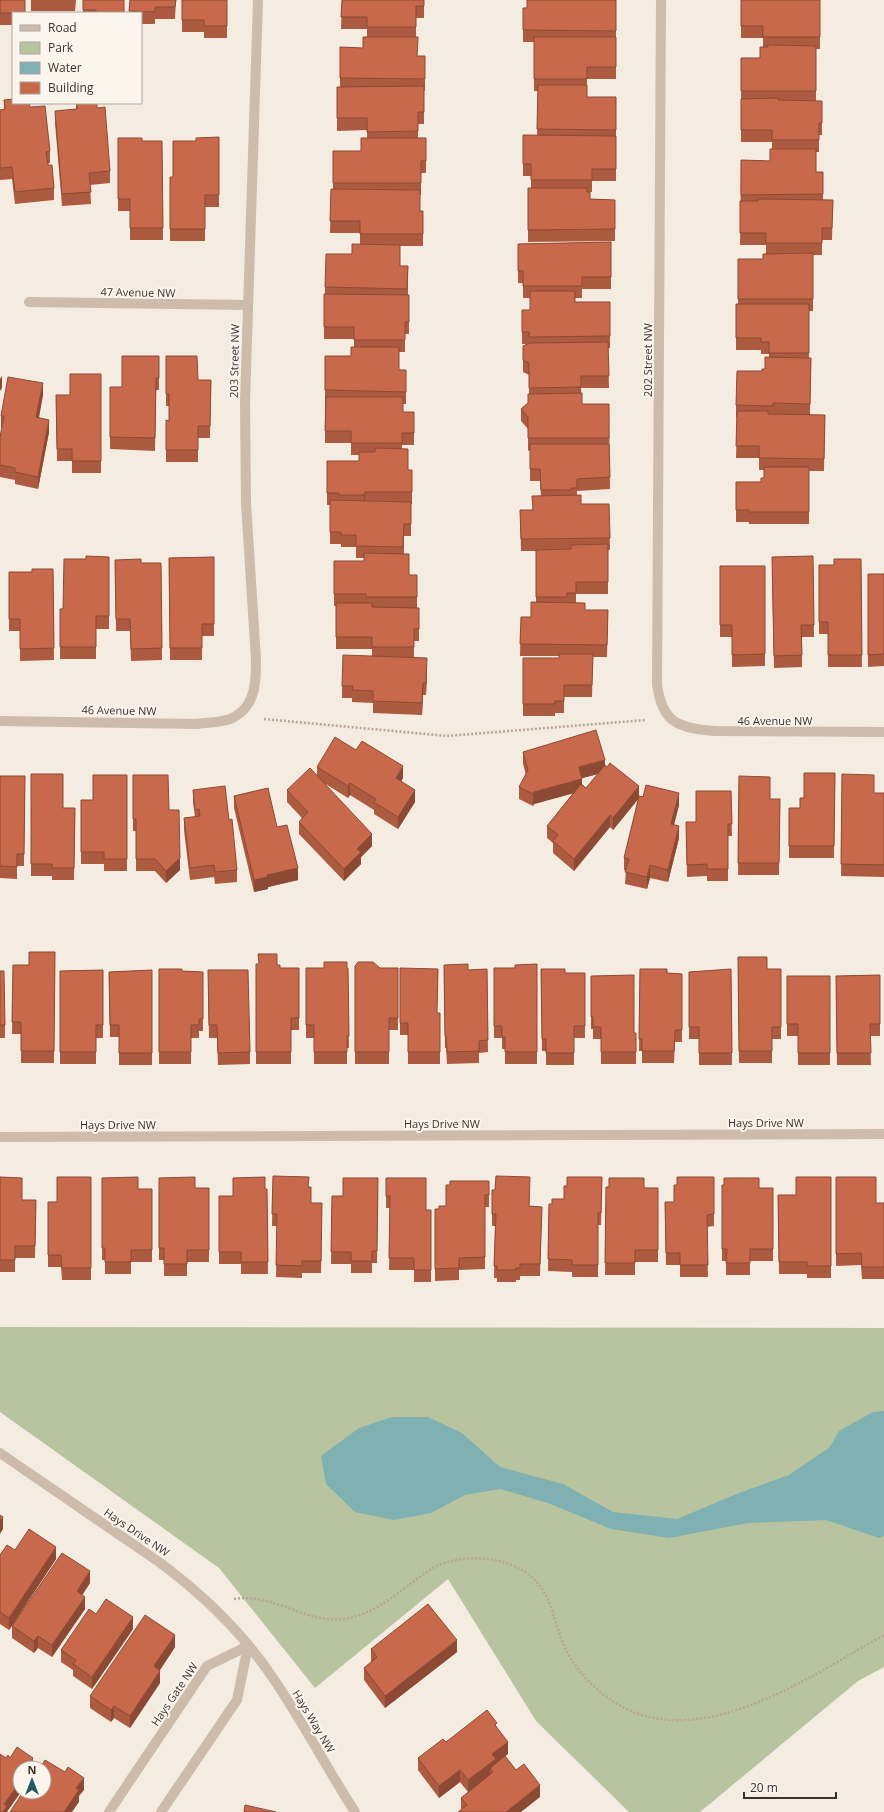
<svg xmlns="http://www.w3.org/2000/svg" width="884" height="1812" font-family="'Open Sans',sans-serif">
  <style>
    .green { fill: #b8c4a0 }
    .water { fill: #7fb0b2 }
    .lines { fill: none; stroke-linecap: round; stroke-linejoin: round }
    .path { stroke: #b9a596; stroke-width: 2.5; stroke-dasharray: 2 2; stroke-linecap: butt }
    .minor { stroke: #cdbbac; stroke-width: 10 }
    .wall { fill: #ac5a40; fill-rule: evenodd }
    .shaded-wall { fill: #8c4a34 }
    .building { fill: #c8694b; stroke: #8c4a34 }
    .labels { text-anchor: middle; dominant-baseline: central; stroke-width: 4; stroke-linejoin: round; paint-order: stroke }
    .street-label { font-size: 11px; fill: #3b302b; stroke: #fbf5ee }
  </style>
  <rect width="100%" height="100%" fill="#f4ebe1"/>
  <!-- green -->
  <path class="green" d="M0,1327L884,1328V1667L858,1681L700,1812H629L536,1721L448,1579L315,1688L219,1568L0,1412Z"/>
  <!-- water -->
  <path class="water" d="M884,1411V1536L879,1538L826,1520L748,1523L669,1538L611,1529L548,1503L500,1489L465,1495L431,1513L394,1520L355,1512L326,1484L321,1456L359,1428L392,1417H428L462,1433L500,1467L563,1484L613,1512L677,1519L739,1493L789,1475L830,1447L839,1431L873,1412Z"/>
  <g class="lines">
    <!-- path -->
    <path class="path" d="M264,719L447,736L646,720
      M234,1599C279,1592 312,1631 357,1616C378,1609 396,1595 413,1582C421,1576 430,1569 439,1565C461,1556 489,1556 511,1565C553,1581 550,1615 565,1648C575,1669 592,1687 611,1700C695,1758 809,1677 884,1635"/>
    <!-- minor -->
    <path class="minor" d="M661,0L657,684C662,723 678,728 715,731L884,732
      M29,302L247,305
      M0,721L197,724C209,722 226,723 236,716C256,704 256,680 256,660L246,503L245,402L258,0
      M0,1137L884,1134
      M0,1453L159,1562C205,1596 246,1636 277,1684C305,1726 328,1770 355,1812
      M109,1812L207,1666L248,1646
      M161,1812L237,1700L248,1646"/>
  </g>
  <!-- wall -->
  <path class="wall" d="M0,0L13,13V25H0Z
    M31,0H76L75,11H31Z
    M83,0L124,13H83Z
    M130,0H176L175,19H155V24H141V13H129Z
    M182,0H227V38H204V32H182Z
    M342,0H424V18H416V37L417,56H425V91H424V124H418V138H426V173H421V195H420V211H423V246H400V266H408V295H409V334H405V352H399V370H406V404H403V412H414V445H402V449L408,470H412V504H411V536H404V554L409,575H417V608H419V641H414V658L427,670L426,695H423L422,715L373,713V703L352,702V698H342V686L372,656V649H336V606H334V561H364V558H356V547H341V544H330V505H327V461H359V455H351V443H325V390L351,356L354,347V339H324V294H325V287L352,254L360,244V233H330L331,189H333V151H361L367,138V130L337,131V87H340V47L363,48L367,37V29H341Z
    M616,0V79H587V97H616V181H592V192H590V199L615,200V241L528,242V188H531V176H523V135L537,136L538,91H534V42H523V8Z
    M741,0H820V49H816V101H822V135H819V152H816V172H823V200H833L832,240H822V255H813V311H809V358H811L810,415H825L824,471H809V524H749V522H736V482H761L764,478V470H759V458H736L737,417H736V405L762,371L765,369L769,357V354H761V350H736V304H738V259H763L766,254V245H740L741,160L770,161L772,149V142H741V91L760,58L763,47V38H741Z
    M4,100L50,151V163L47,164L54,188V200L15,204L12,179L0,180V110L4,109Z
    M76,103L97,108L110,171V183L90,185L91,204L62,206L55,123V111L76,109Z
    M219,137V207H205V241H170V177H173L196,141Z
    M118,138L142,141H162L163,240H130V211H118Z
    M611,242V289H582V298H575V302H610V348H608L609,388H581L582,404H609L610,489L577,491V495L581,504H609L610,550H608V594H576V603L585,610H608L607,657H593L592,697H564V713H555V716H523V658H559V656H520L521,617H531L536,602V551H521L520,510H532L541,496L540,481H530V450L528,451V429L521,421V409L528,403L529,394V375L523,372V346L528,344H522V310H530V298H523V283H518V244Z
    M159,356V390H156L155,451L110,449V387H122Z
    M166,356L198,380H211L210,438H198V462H166V420L169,421V406H166Z
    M101,374V473H72V461H57L56,395H70Z
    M43,395L39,418L49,432L38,489L15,484V480L0,477V437L2,428H1V416Z
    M813,556L814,637H802V667L774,668L772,569Z
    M109,557V629H96V659H60V609H63Z
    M214,557V636H202V660H170L169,558Z
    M861,559L862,667H828V634H819V565H834Z
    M115,560L141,563H161L162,660L131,661L130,631H116Z
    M720,566H765V666L732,667V637H720Z
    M53,569L54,660L20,661V631H9V572H32Z
    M868,574H884V666L868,667Z
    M523,752L605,765L639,798L679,805L674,825L679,838L668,882L650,878L647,889L625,884L626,870H624V858L639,798L613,830L610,827L574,871L553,853V843L547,838V826L573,793L534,804L533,806L519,799V787L526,775L523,764ZM598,774L586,788L582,784V778Z
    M317,767L403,778L401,781L415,802L398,829L374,814V810L350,795L348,798L324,783L372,846L361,857V864L344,881L299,834V822L302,818L287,802V790L317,776Z
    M835,773L834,858H789V808H800L804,798Z
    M31,774L63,808H75L74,880H52V876H31Z
    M842,774L874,793H884V877L841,876Z
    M127,775V871H104V864H81V800H93Z
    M133,775L169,810L180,870L166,883L155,871H136V831H133Z
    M0,776H25L24,866H17V879L0,878Z
    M739,776L770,799H780L779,875H738Z
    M193,790L229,820L237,870V882L215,884L214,877L190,880L184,830V818L195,817L193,802Z
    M731,791L732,836H728V881H707V876L687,877L686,822H696Z
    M234,796L277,827L298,880L268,887V889L254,892L234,808Z
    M55,952L54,1063H21V1034H12L13,965H29Z
    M738,957L767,969H781V1039H772V1063H739Z
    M256,964L277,965L280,968H299V1030H291V1064H256Z
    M537,964V1064H505V1049H502V1038H494V968H515Z
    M444,965L468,970L487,969L488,1052L479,1053V1063L447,1064L446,1048H445Z
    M355,966L380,968H398V1030H389V1064H355Z
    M306,968H348L349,1048H347V1064H314V1038H306Z
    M400,968L437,1013H440V1064H408V1035H400Z
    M159,969L182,971L203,972V1031H199V1038H191V1064H159Z
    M541,969L565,973H585V1038H574V1065H546V1051H542Z
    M640,969L667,973L682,974V1042H675L674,1063H642V1051H639Z
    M731,969L732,1065H699V1039H689V972Z
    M103,970V1038H96V1064H60V971Z
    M152,970V1065H119V1037H110L109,972Z
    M0,971L5,1025V1038H0Z
    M880,975V1036H870L871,1065H837L836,976Z
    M591,976L634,1033H636V1064H601V1039H593V1029H591Z
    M787,976H830V1065H798V1036H787Z
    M208,982L250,1052V1064L218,1065L217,1038H209Z
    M273,1176L309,1187L311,1203L322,1216L321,1273H302V1278L276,1277L277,1226H272Z
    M0,1177L22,1200H36L35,1258H15V1272H0Z
    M91,1177V1280H62L61,1267H48V1202H57Z
    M602,1177L601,1225H598V1277H572V1272L548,1271L549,1204H552L564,1199L567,1186Z
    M714,1177V1226L707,1227L708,1277H680V1265H666L665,1202H674L677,1185Z
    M831,1177V1278H807V1274H779L778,1195H796Z
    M836,1177L876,1203H884V1279H862L861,1265L836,1266Z
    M102,1178L138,1189H152V1262H131V1274H105V1260H102Z
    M159,1178L195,1188H209V1262H187V1276H164V1260H159Z
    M378,1178L377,1263H372V1273H351V1264H331L332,1196H343Z
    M386,1178L426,1210H431V1282H414V1270H389L390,1208H386Z
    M489,1181V1207H485V1269L459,1270V1280L435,1281V1209H439L446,1206Z
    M722,1185L759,1188H773V1261H750V1275H726V1261H722Z
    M606,1187L658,1188V1262H635V1275H605Z
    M265,1189H267L268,1274H241V1264H219V1196H233Z
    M530,1189L529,1206L542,1207L540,1276H520V1280H516V1282H497V1278H494L495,1226H492V1214Z
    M15,1550L56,1559L9,1630L0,1624V1555Z
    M90,1583L82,1595L85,1609L52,1657L38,1648L34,1653L12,1638V1626Z
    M96,1614L133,1629L92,1689L73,1676V1670L61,1662V1650Z
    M175,1647L160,1670V1683L130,1728L114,1718L111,1722L90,1708V1696Z
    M371,1649L457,1652L385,1708L364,1680V1668L371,1662Z
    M497,1728L508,1754L505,1756L516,1770L540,1797L461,1810V1798L468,1792L460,1782L439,1798L418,1770V1758L446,1742Z"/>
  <!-- shaded-wall -->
  <path class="shaded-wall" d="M2,376V388L0,391V379Z
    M43,383V395L36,429V417Z
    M49,420V432L38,489V477Z
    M365,492V504L364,507V495Z
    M427,658V670L426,695V683Z
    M423,683V695L422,715V703Z
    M605,760V772L579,779V767Z
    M403,766V778L396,790V778Z
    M582,779V791L534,804L533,806V794L534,792Z
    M350,783V795L348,798V786Z
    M639,786V798L613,830V818Z
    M415,790V802L398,829V817Z
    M679,793V805L671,836V824Z
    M610,815V827L574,871V859Z
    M679,826V838L668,882V870Z
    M372,834V846L361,857V864L344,881V869L357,849Z
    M180,858V870L166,883V871Z
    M650,865V878L647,889V877Z
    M298,868V880L268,887V889L254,892V880L267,875Z
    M3,1517V1529L0,1534V1522Z
    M56,1547V1559L9,1630V1618Z
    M90,1571V1583L77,1603V1591Z
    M85,1597V1609L52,1657V1645Z
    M133,1617V1629L92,1689V1677Z
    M175,1635V1647L154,1679V1666Z
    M38,1636V1648L34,1653V1641Z
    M457,1640V1652L385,1708V1696Z
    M160,1671V1683L130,1728V1716Z
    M114,1706V1718L111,1722V1710Z
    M508,1742V1754L496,1763L493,1772L490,1768V1776L468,1792V1780L492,1754Z
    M33,1758V1768H26Z
    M460,1770V1782L439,1798V1786Z
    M84,1778V1790L79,1796V1802L72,1812H64L76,1788Z
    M20,1782V1792H21L7,1812H3L4,1804Z
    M540,1785V1797L521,1812H506Z"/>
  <!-- building -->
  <path class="building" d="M0,0H25V13H0Z
    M83,0H124V13H96V10H83Z
    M130,0H176L175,7H155V12L129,11Z
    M182,0H227V26H204V20H182Z
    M342,0H424V6H416V27H367V17H341Z
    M527,0H616V31L523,30V8H527Z
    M741,0H820V37H763V26H741Z
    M363,37H418L417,56H425V79L340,78V47L363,48Z
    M534,37H616V67H587V79H534Z
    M768,45L816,46V91H741V58H760V47H768Z
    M538,85H587V97H616V130L537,129Z
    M424,86V112H418V131L367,132V118H337V87Z
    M778,98V100L822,101V123H819V140H772V130H741V99Z
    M13,99V103H29L30,107L45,106L50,151L46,152L48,165H52L54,188L15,192L12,167L0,168V110L5,109L4,100Z
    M77,103H97V108L105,107L110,171L89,173L91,192L62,194L55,111L77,109Z
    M523,135L616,136V169H592V180H531V164H523Z
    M219,137V195H205V229H170V177H173V141H196V138Z
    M118,138H142V141H162L163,228H130V199H118Z
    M361,138H426V161H421V183H333V151H361Z
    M770,149H816V172H823V194L741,195V160L770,161Z
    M528,188H587V192H590V199L615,200V229L528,230Z
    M331,189L420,190V211H423V234H360V221H330Z
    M758,199L833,200L832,228H822V243H766V233H740V201H758Z
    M611,242V277H582V286H523V271H518V244Z
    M352,244L400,245V266H408L407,289L325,287L326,254H352Z
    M813,253V299H738V259H763V254Z
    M530,291H575V302H610V336L529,337V332H522V310H530Z
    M324,294L409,295V322H405V340H354V327H324Z
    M736,304H809V353H769V342H761V338H736Z
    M608,342L609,376H581V387L529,388V363L523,360V346L530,343Z
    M351,347H399V370H406V392L325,390V356H351Z
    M122,356H159V378H156L155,438L110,437V387H122Z
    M166,356H197L198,380H211L210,426H198V450H166V420L169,421V394H166Z
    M765,357L811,358L810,404L773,403V406L736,405L737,371H762V369H765Z
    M70,374H101V461H72V449H57L56,395H70Z
    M8,377L43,383L36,417L49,420L38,477L15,472V468L0,465V437L4,416H1Z
    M582,393V404H609V438H528V417L521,409L528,403V394Z
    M326,397H403V412H414V433H402V443H351V431H325Z
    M737,411H768V414L825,415L824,459L759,458V446H736Z
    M530,444H609L610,477L577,479V488H571V490H541L540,469H530Z
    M375,448L408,449V470H412V492H365L364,495H339V493H327V461H359V452H375Z
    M764,467H809V512H749V510H736V482H761V478H764Z
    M581,495V504H609L610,538L521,539L520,510H533L532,496Z
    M330,500L411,502V524H404L403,547L356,546V535H341V532H330Z
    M608,544V582H576V593H567V597H536V550L571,549V545Z
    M364,553L409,554V575H417V597H366V594H334V561H364Z
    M86,556L109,557V616H96V647H60V609H63L64,559H86Z
    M813,556L814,625H801L802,655L774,656L772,557Z
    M214,557V624H202V648H170L169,558Z
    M141,559V563H161L162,648L131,649L130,619H116L115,560Z
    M834,559H861L862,655H828V622H819V565H834Z
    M720,566H765V654L732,655V625H720Z
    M32,569H53L54,648L20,649V619H9V572H32Z
    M868,574H884V654L868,655Z
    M531,602L585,603V610H608L607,645L520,644L521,617H531Z
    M336,603H372V607L419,608V629H414V647H372V637H336Z
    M559,654H593L592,685H564V701H555V704H523V658H559Z
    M343,655L427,658L426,683H423L422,703L373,701V691L352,690L353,686H342Z
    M596,730L605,760L579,767L582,779L534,792L533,794L519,787L528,770L523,752Z
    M335,737L356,750L362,741L403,766L396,778L415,790L398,817L374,802L376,799L350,783L348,786L317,767Z
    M610,763L639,786L613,818L610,815L574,859L553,841L558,835L547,826L581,784L586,788L605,765L607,767Z
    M310,768L372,834L357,849L361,852L344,869L299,822L308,812L287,790Z
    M804,773H835L834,846H789V808H800V798H804Z
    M31,774H63V808H75L74,868H52V864H31Z
    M842,774L874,775V793H884V865L841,864Z
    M93,775H127V859H104V852H81V800H93Z
    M133,775H168L169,810H179L180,858L166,871L155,859H136V819H133Z
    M0,776H25L24,854H17V867L0,866Z
    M739,776L770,777V799H780L779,863H738Z
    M646,785L679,793L671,824L679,826L668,870L650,865L647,877L625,872L629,859L624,858L639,796L643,797Z
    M225,786L229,820L232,819L237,870L215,872L214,865L190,868L184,818L200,816L199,809L195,810L193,790Z
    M268,788L277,827L287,825L298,868L267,875L268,877L254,880L234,796Z
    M696,791H731L732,824H728V869H707V864L687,865L686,822H696Z
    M29,952H55L54,1051H21V1022H12L13,965H29Z
    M258,954H277V965H280V968H299V1018H291V1052H256V964H259Z
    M738,957H767V969H781V1027H772V1051H739Z
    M324,962H347V968H348L349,1036H347V1052H314V1025H306V968H324Z
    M358,962H373L380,968H398V1018H389V1052H355V966Z
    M468,964V970L487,969L488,1040L479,1041V1051L447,1052L446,1036H445L444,965Z
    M537,964V1052H505V1037H502V1026H494V968H515V965Z
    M400,968L438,969L437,1013H440V1052H408V1023H400Z
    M159,969H182V971L203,972V1019H199V1025H191V1052H159Z
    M541,969H565V973H585V1026H574V1053H546V1039H542Z
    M640,969H667V973L682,974V1030H675L674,1051H642V1039H639Z
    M731,969L732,1053H699V1027H689V972Z
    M103,970V1025H96V1052H60V971Z
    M152,970V1053H119V1025H110L109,972Z
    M208,970H248L250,1052L218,1053L217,1025H209Z
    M0,971H4L5,1025H0Z
    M634,975V1033H636V1052H601V1027H593V1017H591V976Z
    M880,975V1024H870L871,1053H837L836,976Z
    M787,976H830V1053H798V1024H787Z
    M273,1176L309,1177L308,1187H311V1203H322L321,1261H302V1266L276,1265L277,1214H272Z
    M496,1176L530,1177L529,1206L542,1207L540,1264H520V1268H516V1270H497V1266H494L496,1214H492V1190H495Z
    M0,1177L22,1178V1200H36L35,1246H15V1260H0Z
    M57,1177H91V1268H62L61,1255H48V1202H57Z
    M138,1177V1189H152V1250H131V1262H105V1248H102V1178Z
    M195,1177V1188H209V1250H187V1264H164V1248H159V1178Z
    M265,1177V1189H267L268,1262H241V1252H219V1196H233V1178Z
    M567,1177H602L601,1213H598V1265H572V1260L548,1259L549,1204H552V1199H564V1186H567Z
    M677,1177H714V1214L707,1215L708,1265H680V1253H666L665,1202H674V1185H677Z
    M796,1177H831V1266H807V1262H779L778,1195H796Z
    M836,1177H876V1203H884V1267H862L861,1253L836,1254Z
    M343,1178H378L377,1251H372V1261H351V1252H331L332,1196H343Z
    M386,1178H426V1210H431V1270H414V1258H389L390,1196H386Z
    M609,1178H644V1188H658V1250H635V1263H605L606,1187H609Z
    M724,1178H759V1188H773V1249H750V1263H726L727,1249H722V1185H724Z
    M450,1181H489V1195H485V1257L459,1258V1268L435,1269V1209H439V1206H446V1185H450Z
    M0,1515L3,1517L0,1522Z
    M29,1529L56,1547L9,1618L0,1612V1555L7,1545L15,1550Z
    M62,1553L90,1571L77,1591L85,1597L52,1645L38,1636L34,1641L12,1626Z
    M106,1599L133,1617L92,1677L73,1664L76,1660L61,1650L89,1609L96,1614Z
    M428,1604L457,1640L385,1696L364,1668L377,1657L371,1649Z
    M145,1615L175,1635L154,1666L160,1671L130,1716L114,1706L111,1710L90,1696Z
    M487,1710L497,1723L495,1725L508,1742L492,1754L496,1759L468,1780L460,1770L439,1786L418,1758L443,1739L446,1742Z
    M17,1747L33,1758L26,1768H20V1782L4,1804L7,1806L3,1812H0V1754L6,1758L8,1755L10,1758Z
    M505,1756L516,1770L524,1764L540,1785L506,1812H458L467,1805L461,1798L493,1772L490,1768Z
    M45,1760L65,1772L68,1767L84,1778L76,1788L79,1790L64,1812H10L23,1792H44V1768H40Z
    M245,1805L276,1812H244Z"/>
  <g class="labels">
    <!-- street labels -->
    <g class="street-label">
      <text transform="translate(138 292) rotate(1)">47 Avenue NW</text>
      <text transform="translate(647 360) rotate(-90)">202 Street NW</text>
      <text transform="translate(234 361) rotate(-89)">203 Street NW</text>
      <text transform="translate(119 710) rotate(1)">46 Avenue NW</text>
      <text x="775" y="720">46 Avenue NW</text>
      <text x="766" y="1122">Hays Drive NW</text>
      <text x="442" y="1123">Hays Drive NW</text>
      <text x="118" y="1124">Hays Drive NW</text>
      <text transform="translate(137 1532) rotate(34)">Hays Drive NW</text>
      <text transform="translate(174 1694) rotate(-56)">Hays Gate NW</text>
      <text transform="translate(314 1721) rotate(59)">Hays Way NW</text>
    </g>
  </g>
  <!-- legend -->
  <rect x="12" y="12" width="130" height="92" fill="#fbf5ee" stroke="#aea6a0"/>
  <rect x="20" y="25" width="20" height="6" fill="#cdbbac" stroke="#aea6a0"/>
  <text x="48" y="32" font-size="12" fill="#3b302b">Road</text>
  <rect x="20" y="42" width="20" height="12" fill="#b8c4a0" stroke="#aea6a0"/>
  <text x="48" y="52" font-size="12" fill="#3b302b">Park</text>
  <rect x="20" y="62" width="20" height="12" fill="#7fb0b2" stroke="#aea6a0"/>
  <text x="48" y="72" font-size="12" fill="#3b302b">Water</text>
  <rect x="20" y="82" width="20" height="12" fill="#c8694b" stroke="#aea6a0"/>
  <text x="48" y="92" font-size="12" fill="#3b302b">Building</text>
  <!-- north arrow -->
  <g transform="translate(32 1780)"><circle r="19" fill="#fbf5ee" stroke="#aea6a0"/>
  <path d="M0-3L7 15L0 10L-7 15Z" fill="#1f5a5e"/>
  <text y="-6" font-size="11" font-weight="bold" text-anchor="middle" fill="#3b302b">N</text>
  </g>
  <!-- scale -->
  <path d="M744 1792v6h92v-6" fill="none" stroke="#3b302b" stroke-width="2"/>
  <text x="750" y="1792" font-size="12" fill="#3b302b" stroke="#fbf5ee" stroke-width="3" paint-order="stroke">20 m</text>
</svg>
